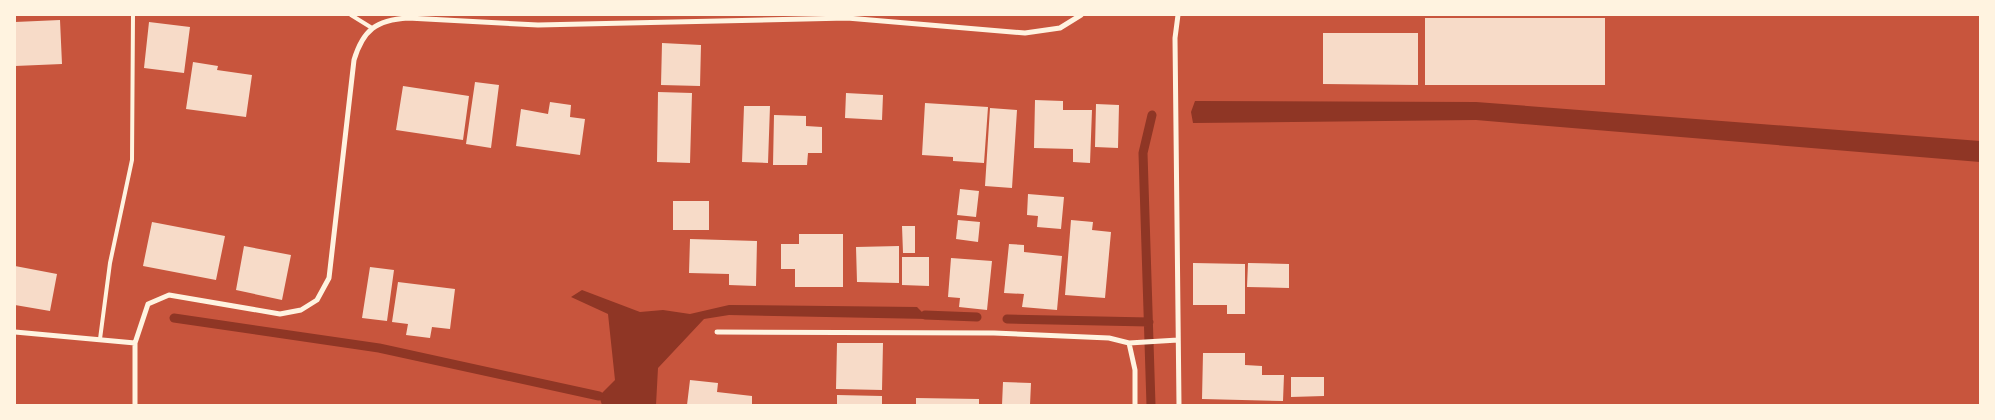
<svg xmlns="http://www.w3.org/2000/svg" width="1995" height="420" font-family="'DM Sans',sans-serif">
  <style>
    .water { fill: #8f3625 }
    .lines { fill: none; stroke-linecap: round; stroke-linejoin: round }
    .stream { stroke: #8f3625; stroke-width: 9 }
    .building { fill: #f7dbc8 }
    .service { stroke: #fff3e0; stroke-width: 4 }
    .minor { stroke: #fff3e0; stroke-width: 5 }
  </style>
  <rect width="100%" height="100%" fill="#c8553d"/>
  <!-- water -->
  <path class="water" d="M1195,101L1476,102L1980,141V162L1476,120L1193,123L1191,112Z
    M582,290L640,312L663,310L690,314L729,305L917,307L929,319L729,315L704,319L658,368L656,405H602L599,396L615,380L608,314L571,297Z"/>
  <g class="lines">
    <!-- stream -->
    <path class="stream" d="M925,315L977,317
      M174,318L379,348L599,396
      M1007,319L1149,322
      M1151,405L1143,153L1152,115"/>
  </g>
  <!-- building -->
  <path class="building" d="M1425,18H1605V85H1425Z
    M60,20L62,64L15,66V22Z
    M149,22L190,27L184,73L144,68Z
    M1323,33H1418V85L1323,84Z
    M662,43L701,45L700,86L661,85Z
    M193,62L218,66L217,70L252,75L246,117L186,109Z
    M475,82L499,85L491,148L466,144Z
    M403,86L469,96L463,140L396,130Z
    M658,92L692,93L690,163L657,162Z
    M846,93L883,95L882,120L845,118Z
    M1035,100L1063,101V110H1092L1090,163L1073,162V149L1034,148Z
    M550,102L571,105L570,117L585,119L580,155L516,146L521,109L548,114Z
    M925,103L988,107L984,163L953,161V157L922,155Z
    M1096,104L1119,105L1118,148L1095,147Z
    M744,106H770L768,163L742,162Z
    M990,108L1017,110L1012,188L985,186Z
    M774,115L806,116V126L822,127V153H808L807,165H773Z
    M960,189L979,191L976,217L957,215Z
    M1028,194L1064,197L1061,229L1037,227L1038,216L1027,215Z
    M673,201H709V230H673Z
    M958,220L980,222L978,242L956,239Z
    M1071,220L1093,222L1092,230L1111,232L1105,298L1065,295Z
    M152,222L225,236L216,280L143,266Z
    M902,226H915V253H903Z
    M799,234H843V287H795V269H781V244H799Z
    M690,239L757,241L756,286L729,285V274L689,273Z
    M1009,244L1024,245V252L1062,256L1057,310L1022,307L1024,294L1004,293Z
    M244,246L291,255L282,300L236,290Z
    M899,246V283L857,282L856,247Z
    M902,257H929V286L902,285Z
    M951,258L992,261L987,310L959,307L960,298L948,297Z
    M1193,263L1245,264V314H1227V305H1193Z
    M1248,263L1289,264V288L1247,287Z
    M15,266L57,274L50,311L15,305Z
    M370,267L394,270L387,321L362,318Z
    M398,282L455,289L450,329L432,327L430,338L406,335L408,324L392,322Z
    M837,343H883L882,390L836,389Z
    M1203,353H1245V365L1262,366V375H1284L1283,401L1202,399Z
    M1291,377H1324V396L1291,397Z
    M690,380L718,383L717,392L752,396V405H687Z
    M1003,382L1031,383L1030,405H1002Z
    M837,395L882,396V405H837Z
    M916,398L979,399V405H916Z"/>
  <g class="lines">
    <!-- service -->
    <path class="service" d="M351,15L372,28
      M100,339L110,263L132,160L133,15"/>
    <!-- minor -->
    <path class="minor" d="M1178,15L1175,38L1179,405
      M15,332L135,343
      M717,332L994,333L1109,338L1129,343L1178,340
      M1129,343L1135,370V405
      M135,405V343L148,304L169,295L280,314L301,310L317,300L329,278L354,60C363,30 376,20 408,18L538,25L847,18L1025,33L1060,28L1081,15"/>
  </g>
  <!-- border -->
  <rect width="1995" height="420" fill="none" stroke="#fff3e0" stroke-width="32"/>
</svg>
